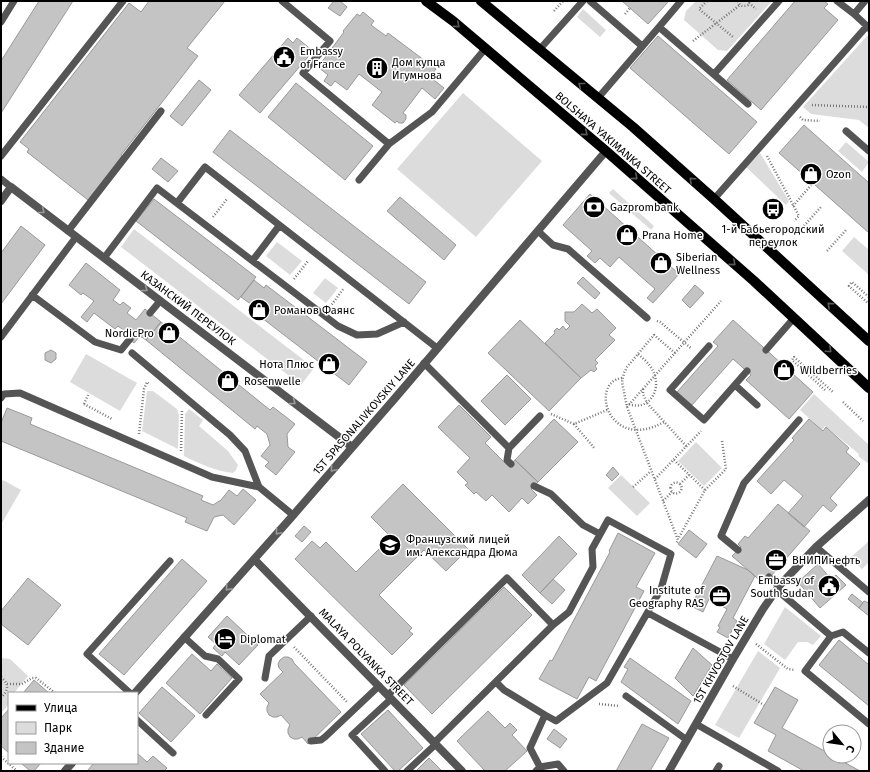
<svg xmlns="http://www.w3.org/2000/svg" width="870" height="772" font-family="'Fira Sans',sans-serif">
  <style>
    .green { fill: #dcdcdc }
    .building { fill: #c4c4c4; stroke: #999 }
    .lines { fill: none; stroke-linecap: round; stroke-linejoin: round }
    .path { stroke: #777; stroke-width: 2.5; stroke-dasharray: 1 2; stroke-linecap: butt }
    .lane { stroke: #555; stroke-width: 7 }
    .street { stroke: #555; stroke-width: 8 }
    .primary { stroke: #000; stroke-width: 10 }
    .oneway { stroke: #595959 }
    .oneway2 { stroke: #999 }
    .labels { text-anchor: middle; dominant-baseline: central; stroke-width: 3; stroke-linejoin: round; paint-order: stroke }
    .poi-label { font-size: 11px; fill: #000; stroke: #fff; text-anchor: start }
    .street-label { font-size: 11px; fill: #000; stroke: #fff }
  </style>
  <rect width="100%" height="100%" fill="#fff"/>
  <!-- green -->
  <path class="green" d="M696,1H772L727,51L718,50L684,20L686,11Z
    M583,9L606,30L600,37L577,17Z
    M867,36L869,37V128L859,120L811,114L803,107Z
    M463,93L542,161L476,237L397,169Z
    M846,142L869,162L862,172L838,151Z
    M760,153L789,201L786,205L746,167Z
    M613,189L654,226L651,230L609,193Z
    M134,229L314,368L301,385L121,247Z
    M854,237L869,250V275L842,251Z
    M277,242L302,261L290,275L266,256Z
    M325,278L338,288L326,303L313,293Z
    M86,354L137,383L120,411L70,382Z
    M147,391H153L177,409L179,415L178,449L142,431Z
    M814,394L869,445V464L858,456L859,454L825,426L822,430L800,410Z
    M189,409L203,420L199,426L228,451L238,465L236,470L233,473C215,471 200,464 184,456L185,414Z
    M696,442L722,468L704,486L678,461Z
    M621,475L650,503L637,516L608,488Z
    M3,480L21,490L2,523L1,483Z
    M869,541V562L862,569L850,558Z
    M785,607L821,636L813,645L807,642H798L785,660L764,644Z
    M758,651L780,668L739,738L715,725Z
    M1,658L10,659L28,676L14,693H9V704L2,712Z"/>
  <!-- building -->
  <path class="building" d="M39,1H73L1,113V61Z
    M149,1H225L187,48L198,56L121,155L122,156L88,200L27,152L29,149L20,142L129,3L141,12Z
    M334,1H340L347,7L340,16L328,8Z
    M622,1H669L648,24Z
    M795,1H824L828,4L824,8L838,20L761,110L727,80Z
    M363,12L374,21L371,25L386,36L388,33L436,69L430,77L444,88L435,99L422,88L403,113L406,115V119L403,123H399L397,121L395,123L372,105L382,92L359,74L347,90L335,81L331,86L324,81L328,75L318,67L344,32L343,31L357,14L360,16Z
    M658,36L757,122L729,154L630,68Z
    M288,38L293,43L297,38L313,51L260,113L239,95Z
    M199,80L211,90L182,126L170,116Z
    M296,83L373,146L345,180L268,117Z
    M804,125L869,183V233L779,153Z
    M230,130L426,282L409,304L213,152Z
    M161,158L178,171L168,182L152,169Z
    M590,194L679,274L653,303L647,298L655,289L619,257L610,267L600,258L595,263L587,256L592,251L563,225Z
    M400,197L456,245L444,260L387,211Z
    M154,199L256,277L238,300L136,221Z
    M21,226L45,245L1,304V253Z
    M86,263L120,290L113,300L120,305L123,302L131,308L127,313L136,320L145,309L161,322L146,340L140,336L134,343L124,335L126,332L118,326L115,329L94,313L87,322L81,317L94,301L83,293L81,295L69,285Z
    M583,277L600,293L595,299L577,283Z
    M254,280L264,288L266,285L367,362L349,385L249,308L252,305L241,297Z
    M695,285L704,293L690,308L682,300Z
    M582,304L592,313L597,309L616,328L609,335L615,340L595,360L598,363L595,366L597,369L594,372L591,370L581,378L545,343L555,333L554,331L557,328L559,330L563,326L566,330L570,326L565,321V312H574Z
    M520,320L581,378L549,411L488,353Z
    M733,320L813,392L789,419L746,380L751,375L733,359L692,405L677,392L718,346L713,342Z
    M161,322L270,410L273,407L295,424L287,434L288,447L295,452L276,475L265,466L269,462L261,456L270,445L267,434L257,426L255,429L146,340Z
    M51,350L56,353V359L51,363L45,360V353Z
    M507,375L531,399L505,425L481,401Z
    M459,405L491,437L485,443L508,466L515,460L538,482L531,489L537,495L528,504L522,498L509,512L492,495L486,501L476,492L474,494L465,485L468,483L457,472L470,458L438,427Z
    M7,408L32,418L30,424L203,496L201,500L213,505L221,500L229,490L237,496L243,489L256,500L234,525L223,515L214,517L207,531L185,522L187,518L1,441V423Z
    M554,419L578,442L538,482L515,460Z
    M809,419L823,431L826,427L849,448L846,452L860,464L830,498L837,505L831,512L823,505L804,527L788,513L803,496L784,480L771,494L757,481L794,440L792,438Z
    M613,467L619,474L612,481L606,475Z
    M403,484L468,549L446,571L424,550L379,595L412,628L409,631L413,634L392,655L295,559L312,541L320,548L326,542L356,572L391,537L371,517Z
    M778,504L810,531L764,584L732,556L741,547L738,544L745,536L748,538Z
    M304,526L311,532L302,542L295,536Z
    M689,530L707,544L696,558L678,544Z
    M618,533L655,553L636,587L644,591L596,681L589,677L577,699L539,679L550,660L552,661L610,552L609,551Z
    M559,536L577,554L540,593L522,575Z
    M717,556L748,570L755,576L733,618L737,621L728,638L717,632L720,627L718,626L727,609L709,599L703,612L691,606Z
    M182,559L207,581L124,675L99,654Z
    M818,564L831,579L836,575L846,585L820,608L798,582Z
    M28,578L61,605L28,645L1,624V611Z
    M553,579L565,590L552,604L540,593Z
    M504,587L532,615L432,714L404,685Z
    M852,594L863,603L859,608L848,599Z
    M864,601L869,603V616L859,608Z
    M227,616L258,645L239,665L225,652L222,656L213,648L216,644L208,637Z
    M839,640L869,665V706L819,665Z
    M693,648L712,665L693,696L675,678Z
    M192,654L211,671L217,664L232,678L200,714L166,683Z
    M284,657H288L292,659L294,663L341,712L308,744L302,737L298,739H294L290,737L288,733V729L290,725L281,715L277,717H273L269,715L267,711V707L269,703L260,694L283,672L279,668L278,664L280,660Z
    M630,658L691,701L678,724L621,682L628,669L624,667Z
    M34,680L49,693H23Z
    M162,687L195,716L171,742L139,713Z
    M775,687L798,700L782,728L830,754V756H833L860,771H804L768,751L776,735L754,723Z
    M9,709V753L1,746V718Z
    M388,710L423,748L398,771H395L361,734Z
    M488,711L505,728L510,723L517,730L512,735L527,751L505,771H485L457,741Z
    M642,724L669,738L650,771H616Z
    M554,729L567,739L560,748L547,739Z
    M137,753L147,762L153,756L167,768L164,771H87L94,763H137Z
    M429,758L442,771H416Z
    M21,763H41L34,771H30Z"/>
  <g class="lines">
    <!-- path -->
    <path class="path" d="M707,1L699,9L733,37
      M738,1C739,6 743,7 748,5L750,1
      M749,3L756,9
      M554,11L563,1
      M625,14L630,8
      M693,41L740,5
      M812,105L869,107
      M800,117L803,120L820,121
      M767,156L799,216L794,221
      M793,206L813,183
      M213,217L227,199
      M802,228L821,207
      M827,251L847,229
      M294,279L308,261
      M869,297L852,282L849,286L869,304
      M330,307L344,288
      M657,321L660,322L692,349
      M675,353L654,335L627,367L624,373L622,382L627,407L678,540L676,544
      M622,378C589,382 608,453 664,422
      M643,389V394L647,403L687,447
      M825,390L792,360L794,357L834,393
      M843,402L863,421
      M84,404L112,419
      M84,404L89,393
      M629,404C647,411 660,393 655,376C652,366 646,361 638,354
      M627,407L721,301
      M551,414L574,424L607,410
      M574,424L595,449
      M139,434L144,389L147,382L149,384
      M181,451L182,410
      M674,460L705,490L678,539
      M655,479L701,431
      M670.5 488a5.5 5.5 0 1 1 11 0a5.5 5.5 0 1 1-11 0Z
      M680,484L689,475
      M633,487L651,471
      M705,490L726,469L722,441
      M663,501L672,492
      M756,644L788,669L795,670
      M294,647L347,702
      M1,677C10,685 8,690 1,698
      M7,684H22L32,678H36L55,693
      M733,686L764,705
      M599,704L620,706
      M1,757L17,771"/>
    <!-- lane -->
    <path class="lane" d="M282,1L330,41L303,73L389,144L359,180
      M590,1L642,46
      M837,1L854,14
      M865,1L854,14L867,26
      M1,22L14,1
      M659,27L681,1
      M539,50L583,1
      M714,74L779,1
      M598,98L659,27L748,104
      M846,131L869,151
      M389,144L432,112L485,49
      M1,156L123,1
      M1,179L11,187
      M714,199L867,26L869,28
      M177,203L205,167L437,348
      M68,231L161,111
      M538,231L553,245L568,249L647,318
      M104,258L157,188L338,326L357,335L377,334L404,322
      M253,260L279,226
      M32,295L95,342L121,350L130,339
      M150,313L160,301
      M1,337L76,237
      M709,346L670,390L704,420L747,371
      M766,350L794,318
      M132,353L230,435L245,451L259,487
      M424,363L509,448L507,460L511,464
      M735,385L757,405
      M1,398L4,394L20,393L212,477L259,487L293,515
      M509,448L540,416
      M534,486L551,494L583,525L600,534
      M816,547L869,592
      M738,550L721,536L744,483L799,420
      M769,577L779,586
      M777,590L831,636L843,632L869,653
      M648,613L733,659
      M831,636L805,671L869,724
      M184,637L205,656L218,659L239,679L206,715
      M265,678L269,656L311,616
      M496,682L504,690L545,715
      M130,693L87,654L170,561
      M388,695L507,578L553,625L434,743
      M626,696L687,740
      M137,720L173,753
      M696,724L778,771
      M311,741L321,740L325,737L379,686
      M540,767L558,764L564,771
      M385,771L352,735L391,699
      M407,771L436,744
      M536,771L540,767L530,748L545,715L556,721L607,683L661,589L671,554L608,520L592,549L593,567L569,612L553,625
      M716,771L719,766"/>
    <!-- street -->
    <path class="street" d="M1,201L11,187L352,447
      M254,559L462,771
      M135,693L289,520L396,397L606,151
      M65,771L72,763
      M669,771L733,659L763,609L779,586L816,547L869,500"/>
    <!-- primary -->
    <path class="primary" d="M426,1L453,21L606,151L754,281L869,388
      M481,1L633,127L714,199L869,341"/>
  </g>
  <!-- one-way arrows -->
  <defs><path id="oneway-chevron" d="M-2-3.5L2.5 0L-2 3.5" fill="none" stroke-width="1.6" stroke-linecap="round" stroke-linejoin="round"/></defs>
  <g class="oneway">
    <use href="#oneway-chevron" transform="translate(457 25) rotate(40)"/>
    <use href="#oneway-chevron" transform="translate(581 85) rotate(-141)"/>
    <use href="#oneway-chevron" transform="translate(585 133) rotate(40)"/>
    <use href="#oneway-chevron" transform="translate(635 177) rotate(41)"/>
    <use href="#oneway-chevron" transform="translate(692 180) rotate(-138)"/>
    <use href="#oneway-chevron" transform="translate(733 263) rotate(41)"/>
    <use href="#oneway-chevron" transform="translate(830 305) rotate(-138)"/>
    <use href="#oneway-chevron" transform="translate(829 350) rotate(42)"/>
  </g>
  <g class="oneway2">
    <use href="#oneway-chevron" transform="translate(42 211) rotate(38)"/>
    <use href="#oneway-chevron" transform="translate(145 289) rotate(37)"/>
    <use href="#oneway-chevron" transform="translate(293 402) rotate(37)"/>
    <use href="#oneway-chevron" transform="translate(333 469) rotate(131)"/>
    <use href="#oneway-chevron" transform="translate(278 532) rotate(131)"/>
    <use href="#oneway-chevron" transform="translate(228 588) rotate(132)"/>
  </g>
  <!-- icons -->
  <defs>
    <g id="civic-disc" transform="scale(1.15)"><circle r="9.5" fill="#000" stroke="#fff"/><path d="M-.6-6.5H3V-4.5H.6V-3L4-1V1h2V6H-6V1h2V-1L-.6-3ZM-1.2 2.5V6h2.4V2.5Z" fill="#fff"/></g>
    <g id="building-disc" transform="scale(1.15)"><circle r="9.5" fill="#000" stroke="#fff"/><path d="M-4-6H4V6H1V3H-1V6H-4ZM-2.5-4.3h1.7v1.8h-1.7ZM.8-4.3h1.7v1.8H.8ZM-2.5-1h1.7V.8h-1.7ZM.8-1h1.7V.8H.8Z" fill="#fff"/></g>
    <g id="shop-disc" transform="scale(1.15)"><circle r="9.5" fill="#000" stroke="#fff"/><path d="M-5-2.5h2.3a2.7 3.5 0 0 1 5.4 0H5L5.5 6h-11ZM-1.5-2.5h3a1.5 2.3 0 0 0-3 0Z" fill="#fff"/></g>
    <g id="bank-disc" transform="scale(1.15)"><circle r="9.5" fill="#000" stroke="#fff"/><path d="M-6-4H6V4H-6ZM0-2.3a2.3 2.3 0 1 0 0 4.6a2.3 2.3 0 1 0 0-4.6Z" fill="#fff"/></g>
    <g id="bus-disc" transform="scale(1.15)"><circle r="9.5" fill="#000" stroke="#fff"/><path d="M-5-6H5V4H4V6H2V4H-2V6H-4V4H-5ZM-3.5-4V0h7V-4ZM-3.5 1.2v1.5H-2V1.2ZM2 1.2v1.5H3.5V1.2Z" fill="#fff"/></g>
    <g id="school-disc" transform="scale(1.15)"><circle r="9.5" fill="#000" stroke="#fff"/><path d="M0-5L7-2L0 1L-7-2ZM-4 1L0 2.5L4 1V4Q0 6-4 4Z" fill="#fff"/></g>
    <g id="office-disc" transform="scale(1.15)"><circle r="9.5" fill="#000" stroke="#fff"/><path d="M-6-3h4V-5.5h4V-3h4V5H-6ZM-1-4.5V-3h2v-1.5ZM-6 0V1H6V0Z" fill="#fff"/></g>
    <g id="hotel-disc" transform="scale(1.15)"><circle r="9.5" fill="#000" stroke="#fff"/><path d="M-6-4.5h1.5V1H6V5H4.5V3h-9V5H-6ZM-4 0a1.8 1.8 0 1 1 3.6 0ZM.5 0V-2.5h3Q6-2.5 6 0Z" fill="#fff"/></g>
  </defs>
  <g fill-rule="evenodd">
    <use href="#civic-disc" x="284" y="57"/>
    <use href="#building-disc" x="377" y="68"/>
    <use href="#shop-disc" x="811" y="174"/>
    <use href="#bank-disc" x="594" y="207"/>
    <use href="#bus-disc" x="773" y="209"/>
    <use href="#shop-disc" x="627" y="235"/>
    <use href="#shop-disc" x="661" y="263"/>
    <use href="#shop-disc" x="259" y="310"/>
    <use href="#shop-disc" x="169" y="333"/>
    <use href="#shop-disc" x="329" y="364"/>
    <use href="#shop-disc" x="784" y="370"/>
    <use href="#shop-disc" x="228" y="381"/>
    <use href="#school-disc" x="390" y="545"/>
    <use href="#office-disc" x="776" y="560"/>
    <use href="#civic-disc" x="829" y="586"/>
    <use href="#office-disc" x="720" y="596"/>
    <use href="#hotel-disc" x="225" y="639"/>
  </g>
  <g class="labels">
    <!-- poi labels -->
    <g class="poi-label">
      <text x="300" y="51">Embassy<tspan x="300" dy="13">of France</tspan></text>
      <text x="392" y="62">Дом купца<tspan x="392" dy="13">Игумнова</tspan></text>
      <text x="826" y="174">Ozon</text>
      <text x="610" y="207">Gazprombank</text>
      <text x="773" y="229" text-anchor="middle">1-й Бабьегородский<tspan x="773" dy="13">переулок</tspan></text>
      <text x="642" y="235">Prana Home</text>
      <text x="676" y="257">Siberian<tspan x="676" dy="13">Wellness</tspan></text>
      <text x="274" y="310">Романов Фаянс</text>
      <text x="154" y="333" text-anchor="end">NordicPro</text>
      <text x="314" y="364" text-anchor="end">Нота Плюс</text>
      <text x="800" y="370">Wildberries</text>
      <text x="244" y="381">Rosenwelle</text>
      <text x="406" y="539">Французский лицей<tspan x="406" dy="13">им. Александра Дюма</tspan></text>
      <text x="792" y="560">ВНИПИнефть</text>
      <text x="814" y="580" text-anchor="end">Embassy of<tspan x="814" dy="13">South Sudan</tspan></text>
      <text x="704" y="590" text-anchor="end">Institute of<tspan x="704" dy="13">Geography RAS</tspan></text>
      <text x="240" y="639">Diplomat</text>
    </g>
    <!-- street labels -->
    <g class="street-label">
      <text transform="translate(613 143) rotate(41)">BOLSHAYA YAKIMANKA STREET</text>
      <text transform="translate(188 308) rotate(37)">КАЗАНСКИЙ ПЕРЕУЛОК</text>
      <text transform="translate(364 417) rotate(-49)">1ST SPASONALIVKOVSKIY LANE</text>
      <text transform="translate(366 657) rotate(46)">MALAYA POLYANKA STREET</text>
      <text transform="translate(721 660) rotate(-60)">1ST KHVOSTOV LANE</text>
    </g>
  </g>
  <!-- border -->
  <rect width="870" height="772" fill="none" stroke="#000000" stroke-width="4"/>
  <!-- legend -->
  <rect x="8" y="692" width="130" height="72" fill="#ffffff" stroke="#999999"/>
  <rect x="16" y="705" width="20" height="6" fill="#000000" stroke="#999999"/>
  <text x="44" y="712" font-size="12" fill="#000000">Улица</text>
  <rect x="16" y="722" width="20" height="12" fill="#dcdcdc" stroke="#999999"/>
  <text x="44" y="732" font-size="12" fill="#000000">Парк</text>
  <rect x="16" y="742" width="20" height="12" fill="#c4c4c4" stroke="#999999"/>
  <text x="44" y="752" font-size="12" fill="#000000">Здание</text>
  <!-- north arrow -->
  <g transform="translate(842 744) rotate(119)"><circle r="19" fill="#ffffff" stroke="#999999"/>
  <path d="M0-3L7 15L0 10L-7 15Z" fill="#000000"/>
  <text y="-6" font-size="11" font-weight="bold" text-anchor="middle" fill="#000000">С</text>
  </g>
</svg>
